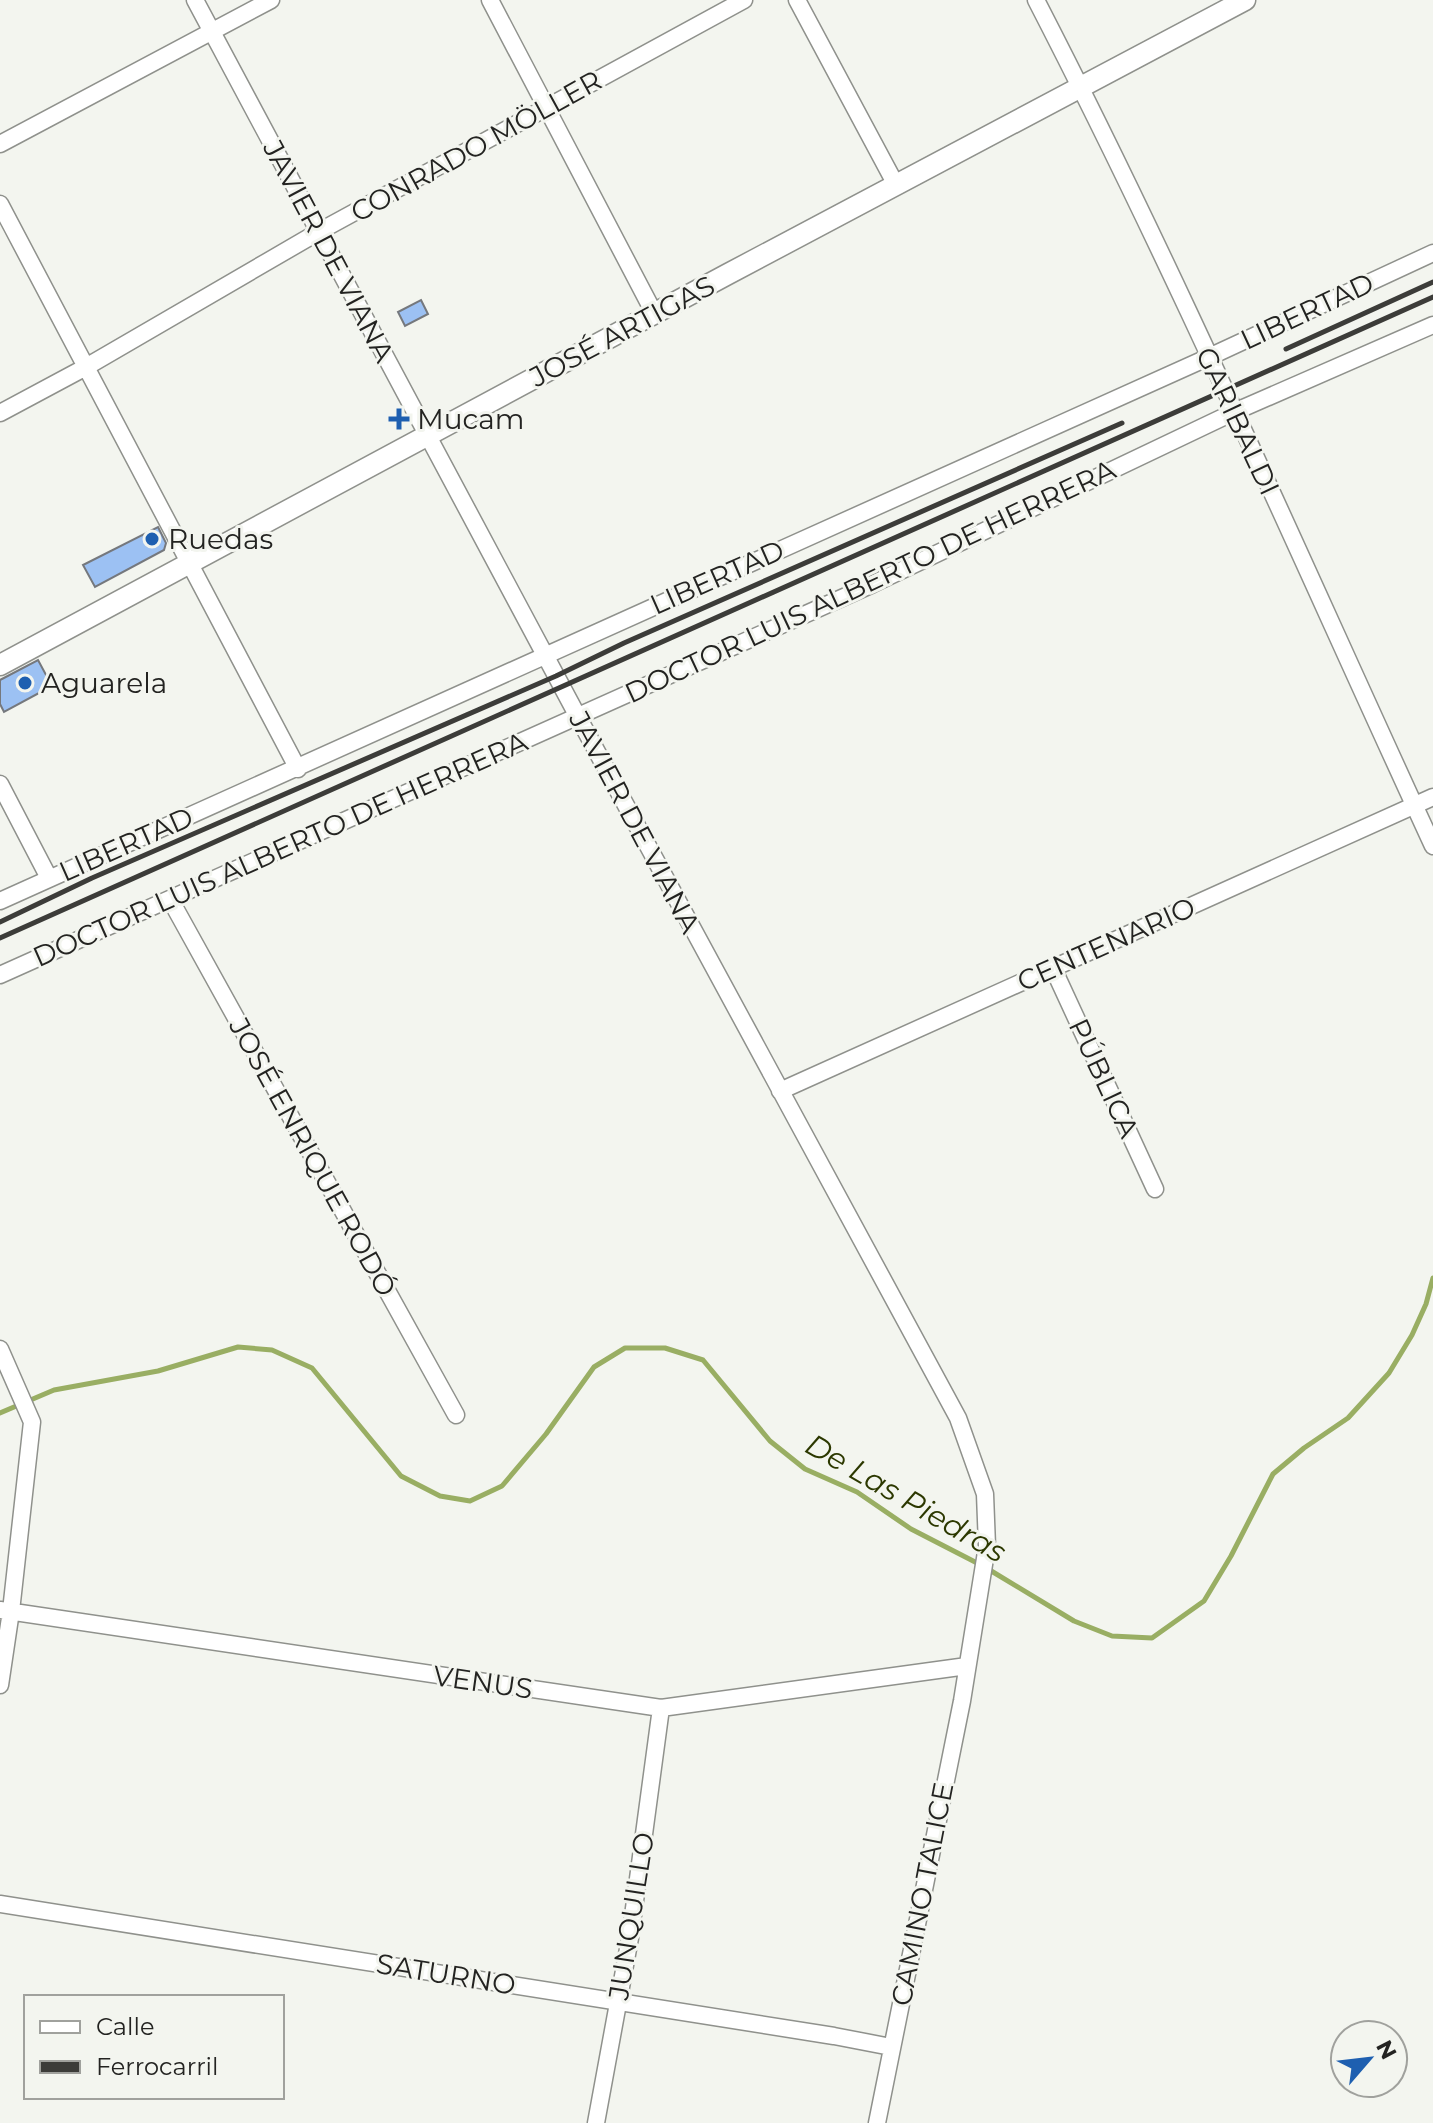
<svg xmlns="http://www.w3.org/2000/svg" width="1433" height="2123" font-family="Montserrat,sans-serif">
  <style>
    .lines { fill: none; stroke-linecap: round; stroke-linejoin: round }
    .stream { stroke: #99ae63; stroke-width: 5 }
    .building { fill: #9cc1f3; stroke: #75787d; stroke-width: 2 }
    .minor-casing { stroke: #8f918c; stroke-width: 19 }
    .tertiary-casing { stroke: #8f918c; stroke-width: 23 }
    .minor { stroke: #fff; stroke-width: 16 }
    .tertiary { stroke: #fff; stroke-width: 20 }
    .rail { stroke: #3c3c39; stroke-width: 5 }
    .poi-dot { fill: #1e5fb0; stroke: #f3f5ef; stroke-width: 3 }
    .labels { text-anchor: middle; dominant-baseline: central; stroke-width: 6; stroke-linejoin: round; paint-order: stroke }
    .street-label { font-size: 28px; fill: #232321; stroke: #f3f5ef }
    .poi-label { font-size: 28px; fill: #232321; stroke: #f3f5ef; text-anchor: start }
    .water-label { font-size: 30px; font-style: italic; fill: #2c3800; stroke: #f3f5ef }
  </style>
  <rect width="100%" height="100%" fill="#f3f5ef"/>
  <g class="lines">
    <!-- stream -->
    <path class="stream" d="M0,1413L54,1390L158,1371L238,1347L272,1350L312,1368L401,1476L440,1496L470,1501L502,1486L546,1434L594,1367L625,1348H665L703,1360L770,1441L805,1469L857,1492L911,1529L979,1564
      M988,1569L1074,1621L1112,1636L1152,1638L1204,1601L1231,1556L1273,1474L1304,1448L1348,1418L1389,1373L1412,1335L1426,1304L1433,1278"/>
  </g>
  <!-- building -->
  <path class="building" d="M421,300L428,314L405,326L398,312Z
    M158,527L166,543L164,550L95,587L83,565Z
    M38,660L52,686L4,712L0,704V680Z"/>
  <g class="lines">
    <!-- minor casing -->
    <g class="minor-casing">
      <path id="minor" d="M195,0L577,715L958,1418L985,1494L987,1546L962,1701L877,2123
        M490,0L654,313
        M797,0L896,185
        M1036,0C1179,277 1303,564 1433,846
        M0,144L271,0
        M0,204L298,769
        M0,413L86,367L320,231L744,0
        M0,784L49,878
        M170,899L456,1415
        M0,901L1209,357L1433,253
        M1053,968L1155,1189
        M0,975L873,584L1234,412L1433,325
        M780,1091L1433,797
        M0,1349L32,1422L11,1611L0,1685
        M0,1610L661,1708L967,1666
        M0,1904L834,2036L891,2047
        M596,2123L630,1938L661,1708"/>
    </g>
    <!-- tertiary casing -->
    <g class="tertiary-casing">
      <path id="tertiary" d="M0,665L728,274L1245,0"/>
    </g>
    <!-- minor -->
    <use href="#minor" class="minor"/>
    <!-- tertiary -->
    <use href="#tertiary" class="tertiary"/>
    <!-- rail -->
    <path class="rail" d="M1286,349L1433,282
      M0,922L92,878L556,676L624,643L1122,423
      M0,938L1433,297"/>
  </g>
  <!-- markers -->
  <g class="poi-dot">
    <path d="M395 407h8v8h8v8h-8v8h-8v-8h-8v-8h8z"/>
    <circle cx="152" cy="539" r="8"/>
    <circle cx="25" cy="683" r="8"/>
  </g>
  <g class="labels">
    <!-- street labels -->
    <g class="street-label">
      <text transform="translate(476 146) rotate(-29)">CONRADO MÖLLER</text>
      <text transform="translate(329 251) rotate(62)">JAVIER DE VIANA</text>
      <text transform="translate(1307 311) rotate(-25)">LIBERTAD</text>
      <text transform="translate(622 331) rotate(-28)">JOSÉ ARTIGAS</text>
      <text transform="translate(1238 421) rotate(65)">GARIBALDI</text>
      <text transform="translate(717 577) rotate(-24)">LIBERTAD</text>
      <text transform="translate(870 581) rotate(-25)">DOCTOR LUIS ALBERTO DE HERRERA</text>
      <text transform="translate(635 822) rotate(62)">JAVIER DE VIANA</text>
      <text transform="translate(126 844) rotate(-24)">LIBERTAD</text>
      <text transform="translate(280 849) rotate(-24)">DOCTOR LUIS ALBERTO DE HERRERA</text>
      <text transform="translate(1106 944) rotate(-24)">CENTENARIO</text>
      <text transform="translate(1104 1078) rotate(65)">PÚBLICA</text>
      <text transform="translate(313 1157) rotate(61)">JOSÉ ENRIQUE RODÓ</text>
      <text transform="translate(483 1682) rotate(8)">VENUS</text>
      <text transform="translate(922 1894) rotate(-79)">CAMINO TALICE</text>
      <text transform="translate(631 1916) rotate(-81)">JUNQUILLO</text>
      <text transform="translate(446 1974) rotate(9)">SATURNO</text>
    </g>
    <!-- poi labels -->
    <g class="poi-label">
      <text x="417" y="419">Mucam</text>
      <text x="168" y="539">Ruedas</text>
      <text x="41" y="683">Aguarela</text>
    </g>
    <!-- water labels -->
    <g class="water-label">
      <text transform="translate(906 1498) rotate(30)">De Las Piedras</text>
    </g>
  </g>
  <!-- legend -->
  <rect x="24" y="1995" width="260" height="104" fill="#f3f5ef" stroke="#a0a19d" stroke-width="2"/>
  <rect x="40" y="2021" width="40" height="12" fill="#ffffff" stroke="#a0a19d" stroke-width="2"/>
  <text x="96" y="2035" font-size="24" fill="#232321">Calle</text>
  <rect x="40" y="2061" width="40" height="12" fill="#3c3c39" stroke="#a0a19d" stroke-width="2"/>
  <text x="96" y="2075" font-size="24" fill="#232321">Ferrocarril</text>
  <!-- north arrow -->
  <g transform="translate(1369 2059) rotate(62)"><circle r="38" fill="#f3f5ef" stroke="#a0a19d" stroke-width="2"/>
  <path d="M0-6L14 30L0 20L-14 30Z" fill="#1e5fb0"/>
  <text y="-12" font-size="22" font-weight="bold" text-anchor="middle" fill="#232321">N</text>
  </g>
</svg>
